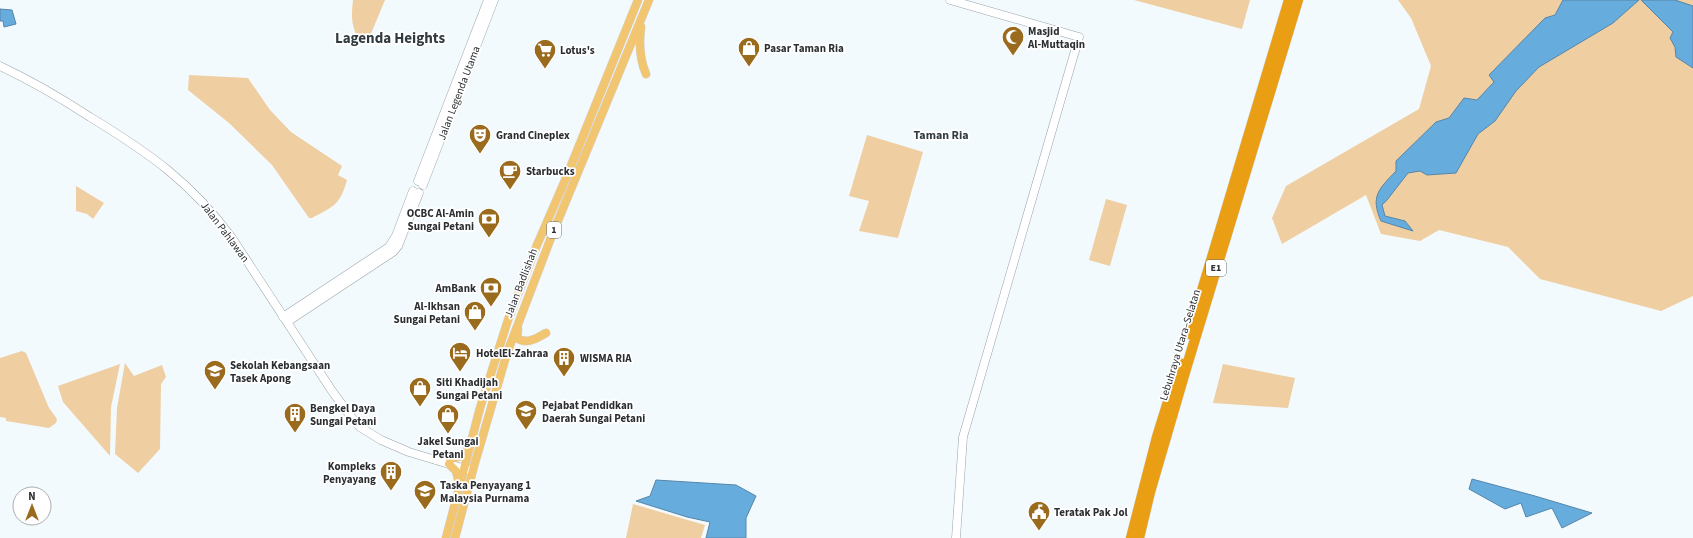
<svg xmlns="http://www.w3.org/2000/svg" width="1693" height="538" font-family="'Source Sans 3',sans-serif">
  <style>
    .green { fill: #efcea2 }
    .water { fill: #66acdd; stroke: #5586aa }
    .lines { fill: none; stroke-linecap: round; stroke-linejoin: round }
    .secondary-casing { stroke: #99a3aa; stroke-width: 9 }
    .primary-casing { stroke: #d5d5d6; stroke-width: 9 }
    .highway-casing { stroke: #d5d5d6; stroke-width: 11 }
    .secondary { stroke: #fff; stroke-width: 8 }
    .primary { stroke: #f2c571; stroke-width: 8 }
    .highway { stroke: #e99e13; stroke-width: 10 }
    .labels { text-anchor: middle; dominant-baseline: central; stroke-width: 3.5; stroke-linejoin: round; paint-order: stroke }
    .shield { fill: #fff; stroke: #6b6d70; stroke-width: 1 }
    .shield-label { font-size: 10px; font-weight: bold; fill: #2c2f32 }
    .poi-label { font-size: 11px; font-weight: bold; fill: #2c2f32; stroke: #fff; text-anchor: start }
    .street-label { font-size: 11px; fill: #2c2f32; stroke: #fff }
    .neighbourhood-label { font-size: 12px; font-weight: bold; fill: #323b41; stroke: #fff }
    .district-label { font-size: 15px; font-weight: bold; fill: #323b41; stroke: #fff }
  </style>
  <rect width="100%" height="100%" fill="#f3fafe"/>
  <!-- green -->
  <path class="green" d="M353,0H385L370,36L366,34L362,44C351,28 351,19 353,0Z
    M1134,0H1250L1242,29Z
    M1398,0H1693V296L1661,311L1540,279L1508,247L1439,230L1420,241L1381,234L1366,195L1282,244L1272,218L1286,186L1419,109L1431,66L1411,18Z
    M189,75L248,78L270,110L291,132L342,166L338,175L347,180C340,205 334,206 312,218H309L272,165L229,123L188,90Z
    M867,135L923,152L898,238L859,231L869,201L849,196Z
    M76,186L104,203L93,219L87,214L76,211Z
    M1106,199L1127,205L1110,266L1089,260Z
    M22,351L26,353L49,408L57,419L56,423L49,428L6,421V418L0,417V358Z
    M125,363L134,376L162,365L166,377L161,384L160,449L138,473L115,454L117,408Z
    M120,364L111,407L110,456L63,402L58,386Z
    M1223,364L1295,378L1288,408L1213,403Z
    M633,504L705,525L701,538H626Z"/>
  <!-- water -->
  <path class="water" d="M1563,0H1639L1613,23L1539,67L1516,91L1495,121L1478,134L1456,173L1427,175L1420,171L1408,173L1387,200L1382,205L1385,216L1405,221L1413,231L1381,221C1370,196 1379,189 1396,171V161L1436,122L1449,118L1464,98L1477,100L1494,82L1489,75L1545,18L1555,15Z
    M1641,0H1675L1693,6V68L1676,57L1675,47L1670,38L1673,32Z
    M0,9L12,10L16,24L4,27L3,21H0Z
    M1472,479L1535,496L1592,513L1562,528L1552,508L1526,517L1521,503L1505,509L1469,489Z
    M656,480L736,485L756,496L746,518V538H706L710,522L687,517L636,501L650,496Z"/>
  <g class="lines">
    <!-- secondary casing -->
    <g class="secondary-casing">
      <path id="secondary" d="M950,0L1079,37L963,437L956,538
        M0,66C32,81 61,98 90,117C149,153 191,182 232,238L332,391L352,418L360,427L381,440L409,452L472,471
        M418,181L488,0
        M423,185L494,0
        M283,317L389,247L396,236L413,191
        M287,322L393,252L398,246L419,193"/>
    </g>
    <!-- primary casing -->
    <g class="primary-casing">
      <path id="primary" d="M641,27C639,42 640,60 646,74
        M518,329L517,338C527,345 537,338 546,333
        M450,459L458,457L468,449
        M449,464L456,471L459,483
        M446,538L480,408L508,320L537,245L566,178L638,0
        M455,538L474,466L507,353L552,235L649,0"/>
    </g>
    <!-- highway casing -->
    <g class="highway-casing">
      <path id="highway" d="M1189,334L1289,0
        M1131,538L1157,437L1180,363
        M1139,538L1150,492L1185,372L1298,0"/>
    </g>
    <!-- secondary -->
    <use href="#secondary" class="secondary"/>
    <!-- primary -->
    <use href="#primary" class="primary"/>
    <!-- highway -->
    <use href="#highway" class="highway"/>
  </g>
  <!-- icons -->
  <defs>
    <g id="mosque-pin" transform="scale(1.15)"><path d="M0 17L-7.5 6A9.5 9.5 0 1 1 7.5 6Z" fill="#9a6a1d" stroke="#fff"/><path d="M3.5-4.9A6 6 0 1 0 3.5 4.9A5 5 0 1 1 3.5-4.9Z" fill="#fff"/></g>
    <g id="shop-pin" transform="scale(1.15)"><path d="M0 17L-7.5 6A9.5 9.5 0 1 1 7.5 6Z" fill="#9a6a1d" stroke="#fff"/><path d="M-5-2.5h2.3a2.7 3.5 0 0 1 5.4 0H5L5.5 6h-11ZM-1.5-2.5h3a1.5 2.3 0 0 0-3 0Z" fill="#fff"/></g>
    <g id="supermarket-pin" transform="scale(1.15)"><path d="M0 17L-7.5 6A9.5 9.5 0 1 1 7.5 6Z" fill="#9a6a1d" stroke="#fff"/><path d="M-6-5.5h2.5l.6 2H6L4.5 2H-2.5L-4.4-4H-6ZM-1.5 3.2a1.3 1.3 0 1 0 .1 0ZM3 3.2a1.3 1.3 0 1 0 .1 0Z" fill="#fff"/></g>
    <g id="theatre-pin" transform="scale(1.15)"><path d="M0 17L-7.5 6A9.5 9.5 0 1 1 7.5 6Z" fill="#9a6a1d" stroke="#fff"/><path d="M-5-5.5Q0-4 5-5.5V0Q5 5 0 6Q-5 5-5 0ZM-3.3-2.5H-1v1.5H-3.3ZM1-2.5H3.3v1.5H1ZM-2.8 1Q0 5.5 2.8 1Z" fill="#fff"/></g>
    <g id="cafe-pin" transform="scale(1.15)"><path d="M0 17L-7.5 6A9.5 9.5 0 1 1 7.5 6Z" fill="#9a6a1d" stroke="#fff"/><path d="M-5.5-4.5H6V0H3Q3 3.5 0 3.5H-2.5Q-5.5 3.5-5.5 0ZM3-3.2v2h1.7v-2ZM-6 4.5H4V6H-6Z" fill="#fff"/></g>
    <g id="bank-pin" transform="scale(1.15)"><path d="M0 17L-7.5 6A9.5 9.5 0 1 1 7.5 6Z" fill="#9a6a1d" stroke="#fff"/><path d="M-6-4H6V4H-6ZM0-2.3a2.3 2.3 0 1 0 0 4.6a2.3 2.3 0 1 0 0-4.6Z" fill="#fff"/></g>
    <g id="hotel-pin" transform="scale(1.15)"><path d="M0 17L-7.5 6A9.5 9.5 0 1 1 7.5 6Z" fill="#9a6a1d" stroke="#fff"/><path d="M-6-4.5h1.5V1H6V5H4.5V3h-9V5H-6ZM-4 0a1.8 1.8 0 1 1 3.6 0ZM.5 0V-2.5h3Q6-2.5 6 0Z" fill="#fff"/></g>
    <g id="building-pin" transform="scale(1.15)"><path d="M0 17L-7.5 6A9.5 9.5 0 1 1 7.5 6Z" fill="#9a6a1d" stroke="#fff"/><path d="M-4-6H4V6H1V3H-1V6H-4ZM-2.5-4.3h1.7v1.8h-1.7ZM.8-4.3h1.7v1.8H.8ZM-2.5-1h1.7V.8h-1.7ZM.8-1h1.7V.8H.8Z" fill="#fff"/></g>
    <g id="school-pin" transform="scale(1.15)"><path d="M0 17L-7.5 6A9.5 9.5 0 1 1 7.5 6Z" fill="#9a6a1d" stroke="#fff"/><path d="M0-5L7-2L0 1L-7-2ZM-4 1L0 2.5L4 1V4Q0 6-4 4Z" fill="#fff"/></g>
    <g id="civic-pin" transform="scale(1.15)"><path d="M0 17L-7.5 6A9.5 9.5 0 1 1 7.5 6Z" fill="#9a6a1d" stroke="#fff"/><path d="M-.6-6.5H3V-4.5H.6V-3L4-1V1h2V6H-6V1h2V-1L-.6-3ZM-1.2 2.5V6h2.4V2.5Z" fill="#fff"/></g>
  </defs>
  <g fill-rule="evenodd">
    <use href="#mosque-pin" x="1013" y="37"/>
    <use href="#shop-pin" x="749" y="48"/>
    <use href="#supermarket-pin" x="545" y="50"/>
    <use href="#theatre-pin" x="480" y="135"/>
    <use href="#cafe-pin" x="510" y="171"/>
    <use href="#bank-pin" x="489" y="219"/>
    <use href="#bank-pin" x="491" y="288"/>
    <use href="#shop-pin" x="475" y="312"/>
    <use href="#hotel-pin" x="460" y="353"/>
    <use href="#building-pin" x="564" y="358"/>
    <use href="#school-pin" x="215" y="371"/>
    <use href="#shop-pin" x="420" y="388"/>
    <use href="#school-pin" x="526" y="411"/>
    <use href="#building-pin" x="295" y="414"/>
    <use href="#shop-pin" x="448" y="415"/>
    <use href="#building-pin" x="391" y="472"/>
    <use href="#school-pin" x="425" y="491"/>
    <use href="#civic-pin" x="1039" y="512"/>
  </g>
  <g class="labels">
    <!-- shield labels -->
    <g class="shield">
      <rect x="547" y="222" width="14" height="16" rx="3"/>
      <rect x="1206" y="260" width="20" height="16" rx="3"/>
    </g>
    <g class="shield-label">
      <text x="554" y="230">1</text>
      <text x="1216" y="268">E1</text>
    </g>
    <!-- poi labels -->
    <g class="poi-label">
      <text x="1028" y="31">Masjid<tspan x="1028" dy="13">Al-Muttaqin</tspan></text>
      <text x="764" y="48">Pasar Taman Ria</text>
      <text x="560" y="50">Lotus's</text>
      <text x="496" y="135">Grand Cineplex</text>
      <text x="526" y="171">Starbucks</text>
      <text x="474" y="213" text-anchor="end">OCBC Al-Amin<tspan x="474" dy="13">Sungai Petani</tspan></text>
      <text x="476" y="288" text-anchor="end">AmBank</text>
      <text x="460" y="306" text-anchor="end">Al-Ikhsan<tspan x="460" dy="13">Sungai Petani</tspan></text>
      <text x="476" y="353">HotelEl-Zahraa</text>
      <text x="580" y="358">WISMA RIA</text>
      <text x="230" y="365">Sekolah Kebangsaan<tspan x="230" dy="13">Tasek Apong</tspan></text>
      <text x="436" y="382">Siti Khadijah<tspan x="436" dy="13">Sungai Petani</tspan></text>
      <text x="542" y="405">Pejabat Pendidkan<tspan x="542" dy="13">Daerah Sungai Petani</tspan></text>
      <text x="310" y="408">Bengkel Daya<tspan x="310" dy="13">Sungai Petani</tspan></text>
      <text x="448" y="441" text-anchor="middle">Jakel Sungai<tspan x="448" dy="13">Petani</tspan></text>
      <text x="376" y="466" text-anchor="end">Kompleks<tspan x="376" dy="13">Penyayang</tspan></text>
      <text x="440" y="485">Taska Penyayang 1<tspan x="440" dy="13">Malaysia Purnama</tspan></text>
      <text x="1054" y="512">Teratak Pak Jol</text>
    </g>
    <!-- street labels -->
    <g class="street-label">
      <text transform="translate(459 93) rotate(-69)">Jalan Legenda Utama</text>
      <text transform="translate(225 232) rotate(53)">Jalan Pahlawan</text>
      <text transform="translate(521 283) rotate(-69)">Jalan Badlishah</text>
      <text transform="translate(1180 345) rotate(-73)">Lebuhraya Utara–Selatan</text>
    </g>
    <!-- neighbourhood labels -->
    <g class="neighbourhood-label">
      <text x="941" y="135">Taman Ria</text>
    </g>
    <!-- district labels -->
    <g class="district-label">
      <text x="390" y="38">Lagenda Heights</text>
    </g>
  </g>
  <!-- north arrow -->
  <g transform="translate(32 506)"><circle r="19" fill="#ffffff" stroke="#abacad"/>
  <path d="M0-3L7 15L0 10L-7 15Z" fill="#9a6a1d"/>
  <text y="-6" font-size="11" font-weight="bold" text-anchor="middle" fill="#2c2f32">N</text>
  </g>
</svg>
